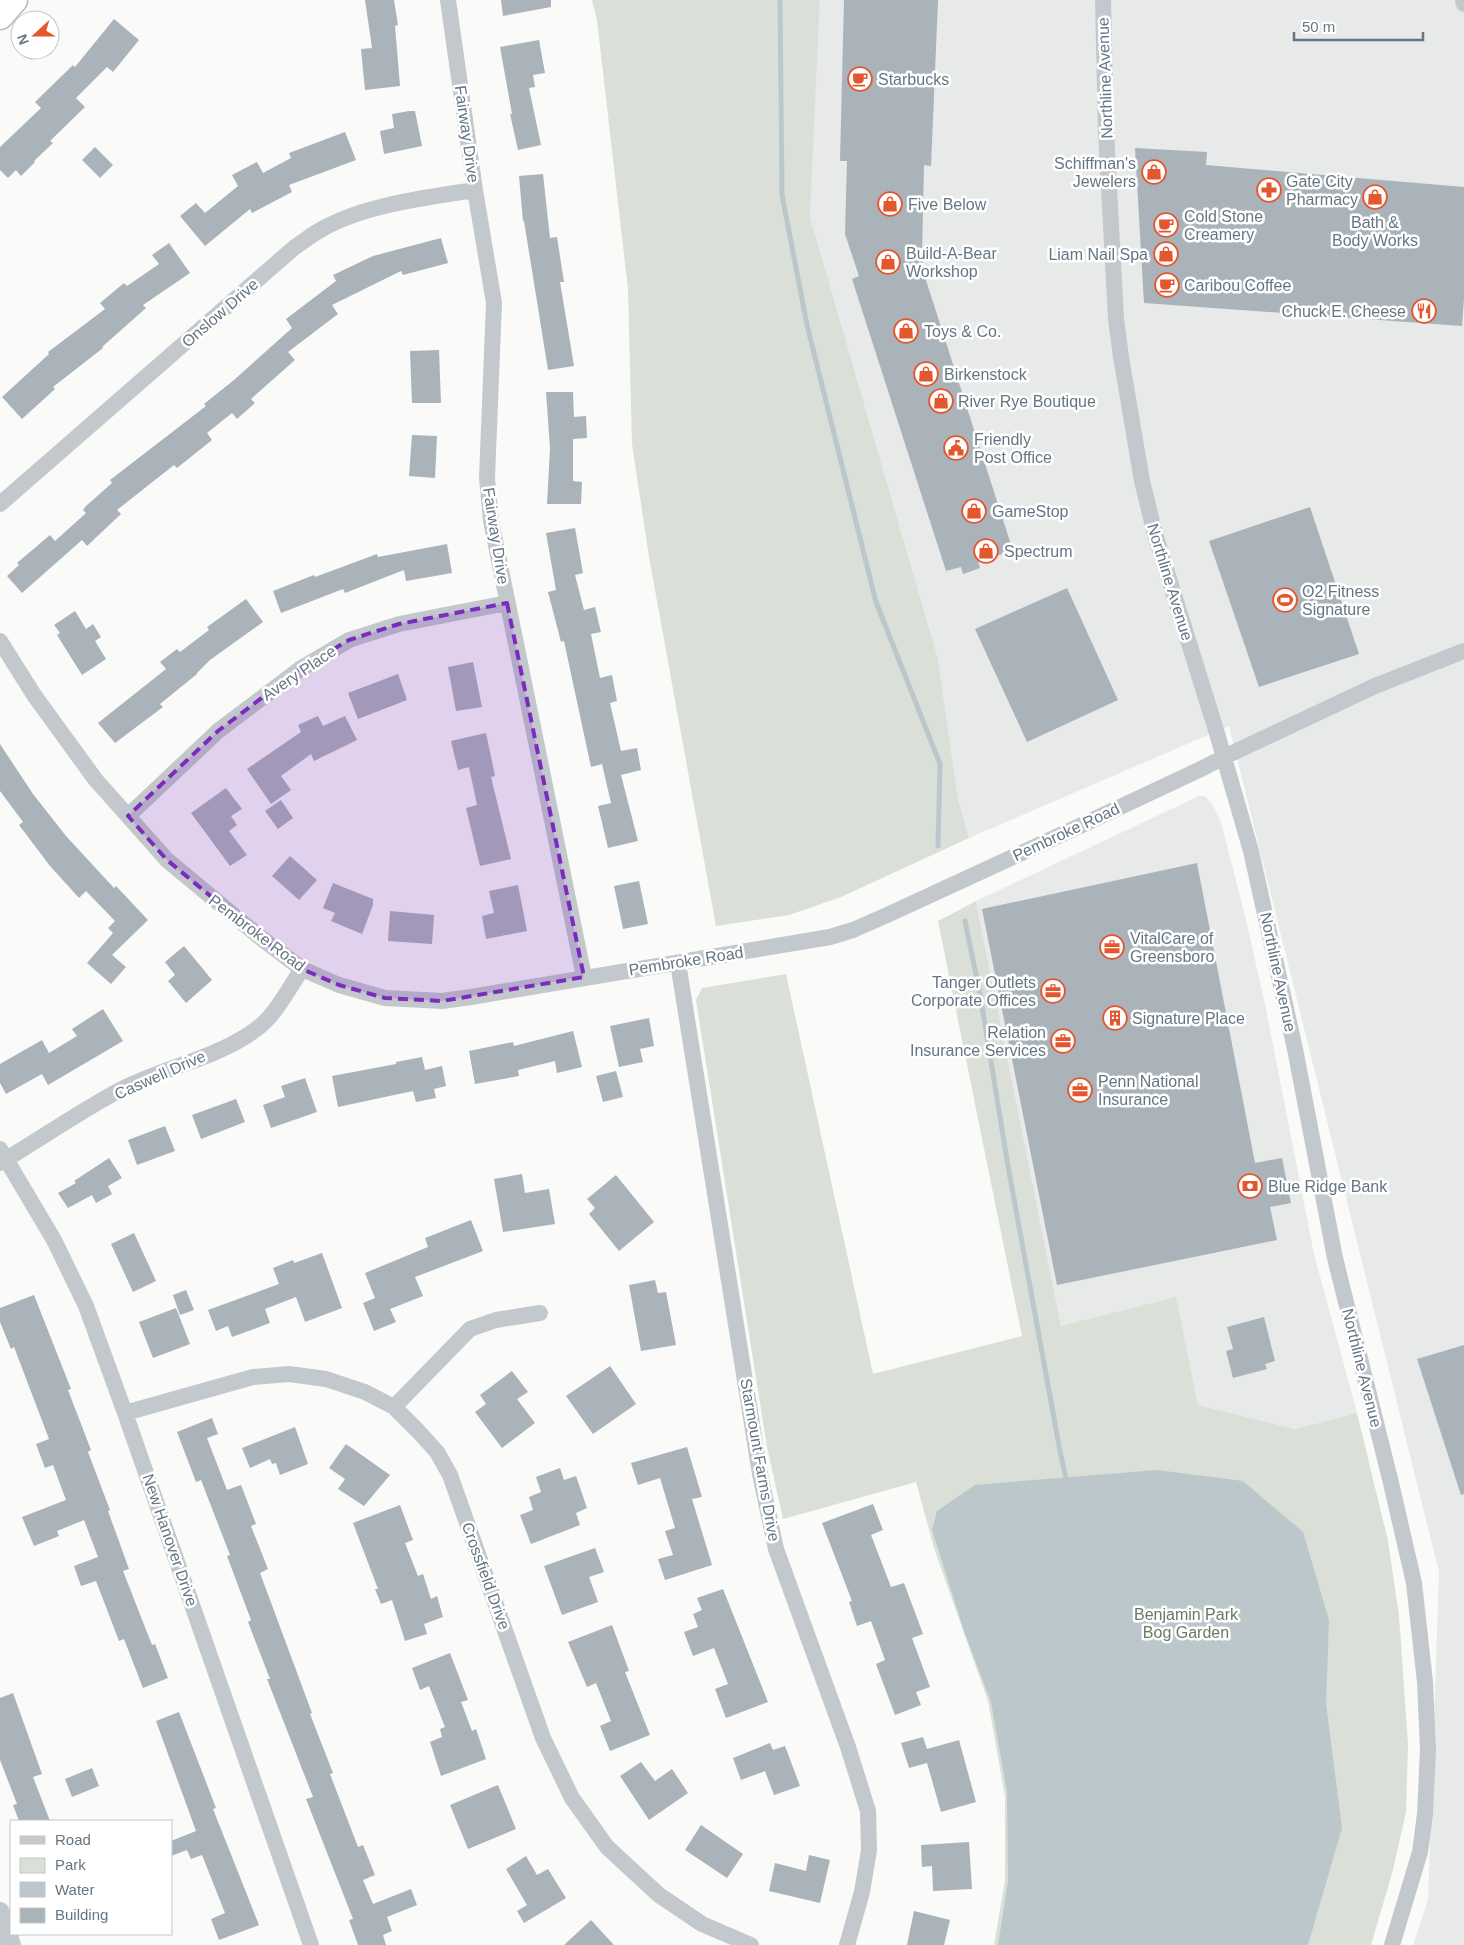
<svg xmlns="http://www.w3.org/2000/svg" width="1464" height="1945" font-family="Helvetica,sans-serif">
  <style>
    .built { fill: #e8e9e9 }
    .green { fill: #dadfd7 }
    .water { fill: #bbc7cb }
    .lines { fill: none; stroke-linecap: round; stroke-linejoin: round }
    .stream { stroke: #bbc7cb; stroke-width: 5 }
    .building { fill: #aab3b9 }
    .trunk-casing { stroke: #b4b9bd; stroke-width: 29 }
    .minor { stroke: #c3c8cc; stroke-width: 16 }
    .tertiary { stroke: #c3c8cc; stroke-width: 20 }
    .trunk { stroke: #fff; stroke-width: 26 }
    .marked { fill: #7b2cbf; fill-opacity: 0.2; stroke: #7b2cbf; stroke-width: 4; stroke-dasharray: 10 6; stroke-linejoin: round }
    .labels { text-anchor: middle; dominant-baseline: central; stroke-width: 5; stroke-linejoin: round; paint-order: stroke }
    .street-label { font-size: 16px; fill: #657683; stroke: #fff }
    .poi-label { font-size: 16px; fill: #657683; stroke: #fff; text-anchor: start }
    .park-label { font-size: 16px; fill: #687a64; stroke: #fff }
  </style>
  <rect width="100%" height="100%" fill="#fafaf8"/>
  <!-- built -->
  <path class="built" d="M820,0H1464V1945H1413L1428,1900L1439,1572L1229,726L969,838L958,799L938,659L810,217Z
    M1199,796H1205L1213,806L1221,822L1246,920L1265,1004L1314,1254L1357,1413L1295,1429L1198,1405L1176,1298L1061,1327L976,901Z"/>
  <!-- green -->
  <path class="green" d="M592,0H820L810,217L938,659L958,799L969,838L841,897L789,915L716,926L649,557L632,444L628,289L597,20Z
    M976,901L1061,1326L1176,1297L1198,1405L1295,1429L1357,1413L1388,1541L1399,1616L1408,1744L1406,1812L1393,1870L1371,1945H994L1005,1881V1796L988,1701L935,1551L916,1482L783,1519L767,1447L696,1000L702,988L786,974L873,1374L1022,1336L938,921Z"/>
  <!-- water -->
  <path class="water" d="M1157,1470L1243,1481L1303,1532L1329,1620L1326,1704L1342,1828L1308,1945H998L1008,1881L1007,1792L991,1702L965,1634L932,1530L937,1511L975,1485Z"/>
  <g class="lines">
    <!-- stream -->
    <path class="stream" d="M780,0L782,195L807,325L876,602L940,764L938,846
      M965,921L980,994L1008,1166L1060,1451L1067,1483"/>
  </g>
  <!-- building -->
  <path class="building" d="M365,0H394L398,25L395,26L400,86L365,90L361,49L372,48Z
    M501,0H551V7L503,16Z
    M844,0H938L931,166L924,165L922,255L924,274L1013,551L978,561L980,568L963,574L961,567L946,571L852,279L859,276L845,234L847,161H840Z
    M114,19L139,40L113,72L107,67L76,98L85,107L50,141L53,143L34,161L35,162L21,176L16,170L8,178L0,170V147L41,108L35,102L73,65L75,67Z
    M539,40L545,73L533,75L535,87L529,88L541,145L518,150L510,114H512L500,47Z
    M409,111H415L422,146L384,154L380,131L394,128L392,114Z
    M345,132L356,160L289,185L292,192L252,213L250,209L205,246L180,216L196,203L205,213L238,186L232,175L257,162L263,173L291,158L289,153Z
    M95,147L113,165L100,178L82,160Z
    M1135,148L1207,152L1206,165L1464,187V298L1462,326L1144,303Z
    M543,174L550,238L557,237L564,282H560L574,366L548,370L524,221H523L519,176Z
    M441,238L448,263L403,275L401,271L332,305L338,314L288,352L295,360L251,399L255,403L237,419L232,413L207,433L212,440L177,468L174,465L117,510L121,514L87,546L82,540L22,593L7,576L19,565L17,563L50,535L55,541L86,513L83,510L86,506L112,483L110,480L206,406L204,404L234,380L292,328L286,319L336,281L333,275L373,256Z
    M169,243L190,273L143,305L146,308L102,347L103,348L53,387L55,389L22,419L2,397L49,354L48,352L105,309L100,303L124,283L127,286L159,264L152,255Z
    M439,350L441,403H412L410,351Z
    M546,392H573L574,417L586,416L587,438L573,439V481L582,482L581,504H547L550,448Z
    M412,435L437,436L435,478L409,476Z
    M1310,507L1359,654L1259,687L1209,541Z
    M575,528L583,573L575,575L584,610L595,607L601,632L591,634L600,678L612,675L617,701L610,703L621,751L637,748L641,770L621,775L638,841L608,848L598,806L611,803L602,764L591,767L564,641L561,642L548,592L556,590L546,533Z
    M447,544L452,573L406,581L404,570L345,593L343,589L281,613L273,591L314,575L315,577L377,554L378,557Z
    M1067,588L1118,700L1027,742L975,629Z
    M246,599L263,622L210,660L197,673V674L160,704L163,707L115,743L98,723L166,669L160,662L177,649L180,652L209,630L207,627Z
    M75,611L86,629L93,624L101,637L95,641L106,659L82,675L57,635L60,633L54,625Z
    M473,662L482,707L456,711L448,667Z
    M398,674L407,700L358,719L348,693Z
    M318,716L323,726L345,716L357,740L314,761L311,754L281,776L291,790L271,804L247,769L301,732L298,725Z
    M486,733L495,776L491,777L511,859L480,866L466,808L477,805L469,767L458,770L451,741Z
    M0,744L33,794L66,836L114,888L116,886L148,920L112,955L126,967L111,984L87,963L113,933L108,928L115,921L86,891L79,898L50,866L19,825L23,822L0,791Z
    M226,788L242,809L231,816L237,825L229,831L247,855L230,866L191,813Z
    M281,800L293,818L278,829L265,811Z
    M290,856L317,880L299,900L272,876Z
    M1197,863L1255,1163L1282,1158L1291,1203L1270,1207L1277,1240L1057,1285L982,909Z
    M639,881L648,924L623,929L614,886Z
    M333,883L373,899V905L362,934L331,921L335,913L323,908Z
    M518,885L527,931L486,939L482,916L494,913L489,891Z
    M390,911L434,915L432,944L388,941Z
    M184,946L212,980L186,1003L168,981L175,975L165,962Z
    M103,1009L123,1041L48,1085L42,1074L6,1094L0,1083V1064L42,1040L49,1053L77,1036L72,1029Z
    M649,1018L654,1046L640,1049L643,1062L619,1067L610,1026Z
    M573,1031L582,1067L557,1073L555,1061L518,1070L519,1076L475,1084L469,1051L513,1042L514,1046Z
    M422,1057L425,1070L442,1066L446,1086L434,1089L436,1098L416,1102L413,1091L338,1107L332,1076L396,1064V1062Z
    M616,1071L623,1097L603,1102L596,1076Z
    M305,1078L317,1112L271,1128L263,1105L285,1097L281,1086Z
    M236,1099L245,1122L201,1139L192,1115Z
    M165,1126L175,1151L137,1165L128,1140Z
    M109,1158L122,1178L108,1186L112,1194L96,1203L92,1195L68,1208L58,1193L76,1183L74,1181Z
    M522,1174L525,1193L549,1189L555,1224L503,1232L494,1179Z
    M616,1175L654,1222L619,1251L589,1214L595,1208L587,1199Z
    M471,1220L483,1251L415,1277L423,1296L390,1309L396,1322L374,1331L363,1303L375,1298L365,1273L428,1247L425,1238Z
    M134,1233L156,1281L133,1292L111,1244Z
    M322,1253L342,1308L305,1322L296,1297L265,1309L270,1323L232,1337L228,1326L216,1331L208,1310L279,1284L273,1268L293,1260L294,1263Z
    M655,1280L658,1293L666,1292L676,1345L641,1351L629,1285Z
    M186,1290L194,1310L180,1315L173,1295Z
    M34,1295L71,1389L68,1390L91,1450L88,1452L110,1510L108,1511L129,1569L123,1571L152,1645L155,1644L168,1678L143,1688L124,1639L119,1641L96,1581L81,1586L74,1566L98,1557L84,1520L57,1531L59,1536L34,1546L22,1517L66,1500L53,1465L45,1468L36,1444L49,1439L14,1347L11,1349L0,1322V1308Z
    M176,1308L190,1344L153,1358L139,1322Z
    M1264,1317L1275,1361L1265,1364L1267,1369L1233,1378L1226,1351L1233,1349L1227,1327Z
    M1464,1345V1494L1461,1495L1417,1359Z
    M610,1366L636,1404L593,1434L566,1396Z
    M512,1371L528,1392L517,1399L535,1423L502,1448L475,1412L486,1404L480,1395Z
    M212,1418L218,1434L207,1438L227,1490L241,1485L256,1524L251,1526L268,1569L260,1573L312,1713L310,1714L333,1773L330,1774L358,1847L363,1845L375,1875L363,1880L373,1904L411,1889L417,1905L387,1917L392,1931L383,1935L386,1945H358L349,1920L353,1919L306,1799L313,1797L267,1679H270L248,1622L251,1620L227,1556L230,1555L201,1480L196,1482L177,1432Z
    M295,1427L308,1464L280,1475L276,1463L272,1464L270,1459L250,1468L242,1448Z
    M346,1444L390,1475L364,1506L338,1489L345,1479L329,1468Z
    M687,1447L702,1497L692,1499L712,1565L665,1580L658,1559L673,1555L665,1531L675,1528L660,1478L638,1485L631,1463Z
    M560,1468L564,1480L576,1476L587,1508L576,1513L580,1525L531,1544L520,1515L533,1510L529,1497L541,1492L536,1477Z
    M873,1504L883,1530L871,1535L891,1587L904,1583L923,1634L912,1638L930,1687L916,1692L921,1705L895,1715L876,1664L885,1660L871,1621L857,1626L849,1602L852,1601L822,1523Z
    M400,1505L413,1540L405,1543L418,1576L423,1574L431,1599L437,1596L443,1617L424,1624L427,1634L405,1641L392,1600L381,1604L375,1589H378L353,1523Z
    M595,1548L604,1572L589,1577L598,1602L562,1615L544,1566Z
    M723,1589L768,1702L726,1718L715,1689L728,1684L714,1648L693,1656L684,1632L698,1627L693,1614L702,1610L697,1598Z
    M612,1625L629,1671L625,1672L650,1735L610,1751L600,1726L611,1721L596,1683L587,1687L568,1642Z
    M450,1653L468,1700L461,1702L472,1731L476,1729L486,1759L441,1776L430,1742L442,1737L440,1729L445,1727L429,1686L420,1690L412,1668Z
    M13,1693L42,1774L33,1777L50,1821H19L13,1805L17,1804L0,1760V1698Z
    M179,1712L216,1808L213,1809L259,1925L219,1940L211,1919L225,1913L202,1855L191,1859L187,1850L171,1856V1841L196,1831L156,1721Z
    M923,1737L927,1749L959,1740L976,1802L941,1812L927,1763L909,1768L901,1743Z
    M770,1743L773,1750L785,1746L800,1786L774,1795L765,1771L741,1780L733,1758Z
    M641,1762L655,1781L672,1769L688,1793L649,1820L620,1776Z
    M92,1768L99,1786L72,1797L65,1779Z
    M498,1785L516,1829L468,1849L450,1805Z
    M701,1825L743,1854L727,1878L685,1850Z
    M969,1842L972,1889L933,1891L932,1866L922,1867L921,1845Z
    M809,1855L830,1860L820,1903L769,1891L775,1863L806,1871Z
    M526,1856L537,1875L548,1869L566,1898L524,1923L517,1911L527,1905L506,1869Z
    M914,1911L950,1920L944,1945H907Z
    M591,1920L614,1945H564Z"/>
  <g class="lines">
    <!-- trunk casing -->
    <g class="trunk-casing">
      <path id="trunk" d="M0,16L14,0"/>
    </g>
    <!-- minor -->
    <path class="minor" d="M448,0L475,190L494,303L487,478L491,521L584,977
      M1103,0L1106,131L1116,319L1121,357L1142,481L1155,534L1216,730L1251,851L1295,1049L1335,1258L1391,1483L1414,1583L1425,1682L1428,1750L1425,1814L1420,1852L1392,1945
      M1463,0L1464,4
      M0,504L295,247C304,241 314,233 324,228C365,205 428,197 475,190
      M0,641L34,695L95,779L167,860L261,938L302,969L339,985L385,998L442,1001L471,997L830,937L853,930L885,916L1082,825L1203,768L1224,757L1375,686L1464,651
      M128,816L218,731L300,669L349,640L399,624L507,603
      M678,963L760,1474L776,1549L848,1747L868,1811L869,1850L862,1892L847,1945
      M0,1149L54,1240L86,1306L125,1413L311,1945
      M0,1163C40,1139 79,1112 120,1090C164,1067 220,1058 259,1027C275,1015 290,987 302,969
      M394,1407L470,1329L496,1320L540,1313
      M125,1413L253,1377L289,1374L326,1379L365,1392L394,1407L418,1431L437,1452L450,1475L543,1738L572,1798L607,1847L659,1895L702,1924L751,1945"/>
    <!-- tertiary -->
    <path class="tertiary" d="M0,1912L11,1945"/>
    <!-- trunk -->
    <use href="#trunk" class="trunk"/>
  </g>
  <!-- marked area -->
  <path class="marked" d="M507,603L584,977L442,1001L385,998L339,985L302,969L261,938L167,860L128,816L218,731L300,669L349,640L399,624Z"/>
  <!-- icons -->
  <defs>
    <g id="cafe-ring" transform="scale(1.25)"><circle r="9.5" fill="#fff" stroke="#e4572e" stroke-width="1.5"/><path d="M-5.5-4.5H6V0H3Q3 3.5 0 3.5H-2.5Q-5.5 3.5-5.5 0ZM3-3.2v2h1.7v-2ZM-6 4.5H4V6H-6Z" fill="#e4572e"/></g>
    <g id="shop-ring" transform="scale(1.25)"><circle r="9.5" fill="#fff" stroke="#e4572e" stroke-width="1.5"/><path d="M-5-2.5h2.3a2.7 3.5 0 0 1 5.4 0H5L5.5 6h-11ZM-1.5-2.5h3a1.5 2.3 0 0 0-3 0Z" fill="#e4572e"/></g>
    <g id="pharmacy-ring" transform="scale(1.25)"><circle r="9.5" fill="#fff" stroke="#e4572e" stroke-width="1.5"/><path d="M-2-6h4v4h4v4h-4v4h-4v-4h-4v-4h4Z" fill="#e4572e"/></g>
    <g id="restaurant-ring" transform="scale(1.25)"><circle r="9.5" fill="#fff" stroke="#e4572e" stroke-width="1.5"/><path d="M-5-6h1v4h1v-4h1v4h1v-4h1v5L-1.5 .5V6h-2V.5L-5-1ZM5-6V6H3V1.5H1.5Q1.5-4 5-6Z" fill="#e4572e"/></g>
    <g id="civic-ring" transform="scale(1.25)"><circle r="9.5" fill="#fff" stroke="#e4572e" stroke-width="1.5"/><path d="M-.6-6.5H3V-4.5H.6V-3L4-1V1h2V6H-6V1h2V-1L-.6-3ZM-1.2 2.5V6h2.4V2.5Z" fill="#e4572e"/></g>
    <g id="stadium-ring" transform="scale(1.25)"><circle r="9.5" fill="#fff" stroke="#e4572e" stroke-width="1.5"/><path d="M0-5a6.5 5 0 1 0 0 10a6.5 5 0 1 0 0-10ZM-3.5-1.8h7v3.6h-7Z" fill="#e4572e"/></g>
    <g id="office-ring" transform="scale(1.25)"><circle r="9.5" fill="#fff" stroke="#e4572e" stroke-width="1.5"/><path d="M-6-3h4V-5.5h4V-3h4V5H-6ZM-1-4.5V-3h2v-1.5ZM-6 0V1H6V0Z" fill="#e4572e"/></g>
    <g id="building-ring" transform="scale(1.25)"><circle r="9.5" fill="#fff" stroke="#e4572e" stroke-width="1.5"/><path d="M-4-6H4V6H1V3H-1V6H-4ZM-2.5-4.3h1.7v1.8h-1.7ZM.8-4.3h1.7v1.8H.8ZM-2.5-1h1.7V.8h-1.7ZM.8-1h1.7V.8H.8Z" fill="#e4572e"/></g>
    <g id="bank-ring" transform="scale(1.25)"><circle r="9.5" fill="#fff" stroke="#e4572e" stroke-width="1.5"/><path d="M-6-4H6V4H-6ZM0-2.3a2.3 2.3 0 1 0 0 4.6a2.3 2.3 0 1 0 0-4.6Z" fill="#e4572e"/></g>
  </defs>
  <g fill-rule="evenodd">
    <use href="#cafe-ring" x="860" y="79"/>
    <use href="#shop-ring" x="1154" y="172"/>
    <use href="#pharmacy-ring" x="1269" y="190"/>
    <use href="#shop-ring" x="1375" y="197"/>
    <use href="#shop-ring" x="890" y="204"/>
    <use href="#cafe-ring" x="1166" y="225"/>
    <use href="#shop-ring" x="1166" y="254"/>
    <use href="#shop-ring" x="888" y="262"/>
    <use href="#cafe-ring" x="1167" y="285"/>
    <use href="#restaurant-ring" x="1424" y="311"/>
    <use href="#shop-ring" x="906" y="331"/>
    <use href="#shop-ring" x="926" y="374"/>
    <use href="#shop-ring" x="941" y="401"/>
    <use href="#civic-ring" x="956" y="448"/>
    <use href="#shop-ring" x="974" y="511"/>
    <use href="#shop-ring" x="986" y="551"/>
    <use href="#stadium-ring" x="1285" y="600"/>
    <use href="#office-ring" x="1112" y="947"/>
    <use href="#office-ring" x="1053" y="991"/>
    <use href="#building-ring" x="1115" y="1018"/>
    <use href="#office-ring" x="1063" y="1041"/>
    <use href="#office-ring" x="1080" y="1090"/>
    <use href="#bank-ring" x="1250" y="1186"/>
  </g>
  <g class="labels">
    <!-- street labels -->
    <g class="street-label">
      <text transform="translate(1105 78) rotate(-92)">Northline Avenue</text>
      <text transform="translate(467 134) rotate(82)">Fairway Drive</text>
      <text transform="translate(220 313) rotate(-41)">Onslow Drive</text>
      <text transform="translate(496 536) rotate(81)">Fairway Drive</text>
      <text transform="translate(1170 582) rotate(73)">Northline Avenue</text>
      <text transform="translate(299 673) rotate(-34)">Avery Place</text>
      <text transform="translate(1066 832) rotate(-25)">Pembroke Road</text>
      <text transform="translate(257 933) rotate(37)">Pembroke Road</text>
      <text transform="translate(686 961) rotate(-9)">Pembroke Road</text>
      <text transform="translate(1278 972) rotate(78)">Northline Avenue</text>
      <text transform="translate(160 1075) rotate(-24)">Caswell Drive</text>
      <text transform="translate(1362 1368) rotate(76)">Northline Avenue</text>
      <text transform="translate(760 1460) rotate(80)">Starmount Farms Drive</text>
      <text transform="translate(170 1540) rotate(71)">New Hanover Drive</text>
      <text transform="translate(486 1576) rotate(70)">Crossfield Drive</text>
    </g>
    <!-- poi labels -->
    <g class="poi-label">
      <text x="878" y="79">Starbucks</text>
      <text x="1136" y="163" text-anchor="end">Schiffman's<tspan x="1136" dy="18">Jewelers</tspan></text>
      <text x="1286" y="181">Gate City<tspan x="1286" dy="18">Pharmacy</tspan></text>
      <text x="908" y="204">Five Below</text>
      <text x="1184" y="216">Cold Stone<tspan x="1184" dy="18">Creamery</tspan></text>
      <text x="1375" y="222" text-anchor="middle">Bath &amp;<tspan x="1375" dy="18">Body Works</tspan></text>
      <text x="906" y="253">Build-A-Bear<tspan x="906" dy="18">Workshop</tspan></text>
      <text x="1148" y="254" text-anchor="end">Liam Nail Spa</text>
      <text x="1184" y="285">Caribou Coffee</text>
      <text x="1406" y="311" text-anchor="end">Chuck E. Cheese</text>
      <text x="924" y="331">Toys &amp; Co.</text>
      <text x="944" y="374">Birkenstock</text>
      <text x="958" y="401">River Rye Boutique</text>
      <text x="974" y="439">Friendly<tspan x="974" dy="18">Post Office</tspan></text>
      <text x="992" y="511">GameStop</text>
      <text x="1004" y="551">Spectrum</text>
      <text x="1302" y="591">O2 Fitness<tspan x="1302" dy="18">Signature</tspan></text>
      <text x="1130" y="938">VitalCare of<tspan x="1130" dy="18">Greensboro</tspan></text>
      <text x="1036" y="982" text-anchor="end">Tanger Outlets<tspan x="1036" dy="18">Corporate Offices</tspan></text>
      <text x="1132" y="1018">Signature Place</text>
      <text x="1046" y="1032" text-anchor="end">Relation<tspan x="1046" dy="18">Insurance Services</tspan></text>
      <text x="1098" y="1081">Penn National<tspan x="1098" dy="18">Insurance</tspan></text>
      <text x="1268" y="1186">Blue Ridge Bank</text>
    </g>
    <!-- park labels -->
    <g class="park-label">
      <text x="1186" y="1614">Benjamin Park<tspan x="1186" dy="18">Bog Garden</tspan></text>
    </g>
  </g>
  <!-- legend -->
  <rect x="10" y="1820" width="162" height="115" fill="#ffffff" stroke="#c1c8cd"/>
  <rect x="20" y="1836" width="25" height="8" fill="#c3c8cc" stroke="#c1c8cd"/>
  <text x="55" y="1845" font-size="15" fill="#657683">Road</text>
  <rect x="20" y="1858" width="25" height="15" fill="#dadfd7" stroke="#c1c8cd"/>
  <text x="55" y="1870" font-size="15" fill="#657683">Park</text>
  <rect x="20" y="1882" width="25" height="15" fill="#bbc7cb" stroke="#c1c8cd"/>
  <text x="55" y="1895" font-size="15" fill="#657683">Water</text>
  <rect x="20" y="1908" width="25" height="15" fill="#aab3b9" stroke="#c1c8cd"/>
  <text x="55" y="1920" font-size="15" fill="#657683">Building</text>
  <!-- north arrow -->
  <g transform="translate(35 35) rotate(249)"><circle r="24" fill="#ffffff" stroke="#c1c8cd"/>
  <path d="M0-4L9 19L0 12L-9 19Z" fill="#e4572e"/>
  <text y="-8" font-size="14" font-weight="bold" text-anchor="middle" fill="#657683">N</text>
  </g>
  <!-- scale -->
  <path d="M1294 32v8h129v-8" fill="none" stroke="#657683" stroke-width="2.5"/>
  <text x="1302" y="32" font-size="15" fill="#657683" stroke="#ffffff" stroke-width="4" paint-order="stroke">50 m</text>
</svg>
